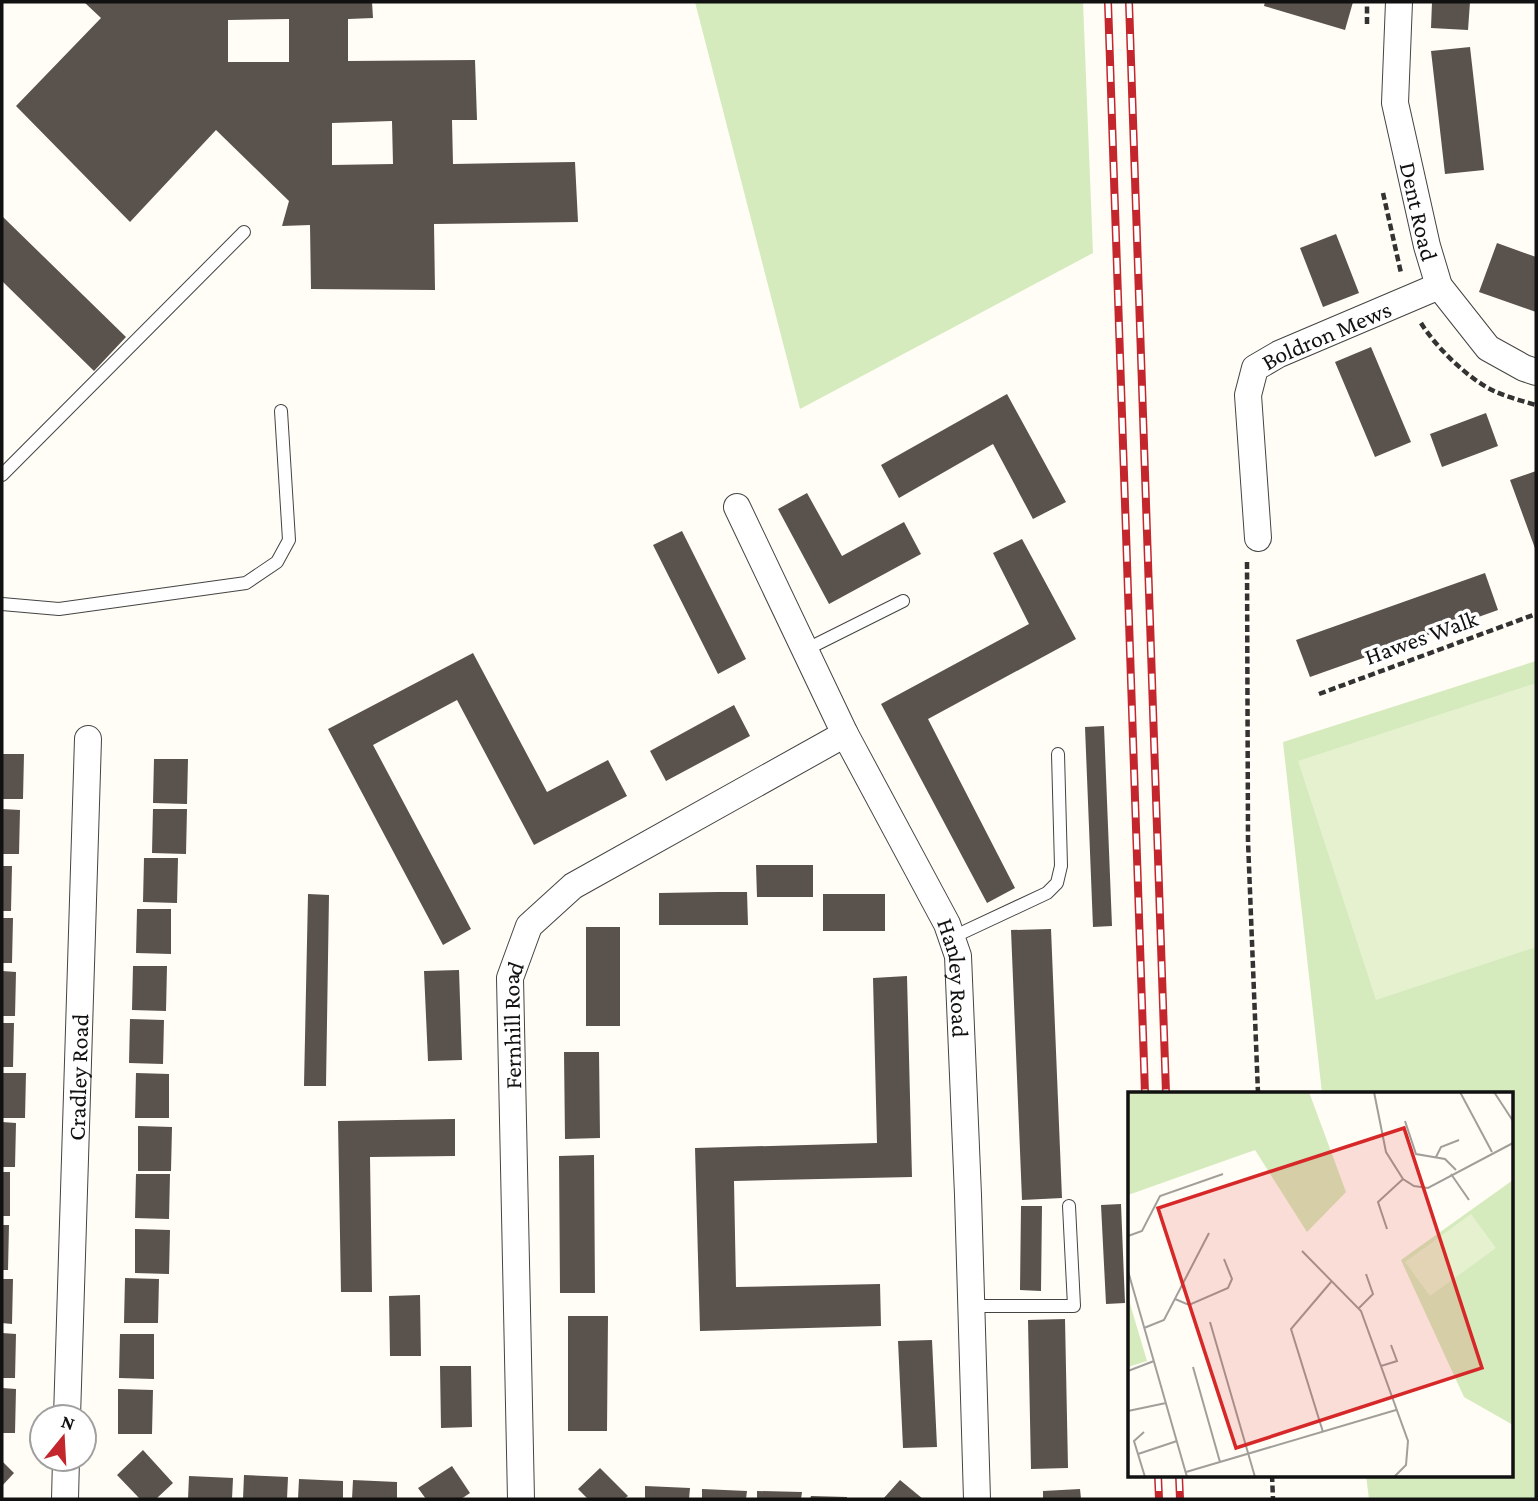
<svg xmlns="http://www.w3.org/2000/svg" width="1538" height="1501" font-family="'Crimson Pro',serif">
  <style>
    .green { fill: #d5ebbd }
    .pitch { fill: #e6f2cf }
    .building { fill: #5a524d; fill-rule: evenodd }
    .lines { fill: none; stroke-linecap: round; stroke-linejoin: round }
    .lane-casing { stroke: #444; stroke-width: 14 }
    .street-casing { stroke: #444; stroke-width: 28 }
    .path { stroke: #333; stroke-width: 4.5; stroke-dasharray: 7 3.5; stroke-linecap: butt }
    .lane { stroke: #fff; stroke-width: 12 }
    .street { stroke: #fff; stroke-width: 26 }
    .rail-casing { stroke: #c4262e; stroke-width: 8 }
    .rail { stroke: #fff; stroke-width: 5; stroke-dasharray: 16; stroke-linecap: butt }
    .labels { text-anchor: middle; dominant-baseline: central; stroke-width: 7; stroke-linejoin: round; paint-order: stroke }
    .street-label { font-size: 24px; fill: #111; stroke: #fff }
    .inset-road { fill: none; stroke: #a09f9a; stroke-width: 2 }
    .view { fill: #d62828; fill-opacity: 0.15; stroke: #d62828; stroke-width: 3.5 }
    .inset-edge { fill: none; stroke: #111; stroke-width: 3.5 }
  </style>
  <rect width="100%" height="100%" fill="#fffdf5"/>
  <!-- green -->
  <path class="green" d="M695,2H1083L1093,253L800,409Z
    M1536,661V1499H1369L1366,1475H1512V1093H1322L1283,742Z"/>
  <!-- pitch -->
  <path class="pitch" d="M1536,683V947L1376,1000L1298,761Z"/>
  <!-- building -->
  <path class="building" d="M84,2H372L373,18L348,19V61L475,60L477,120H452L453,164L575,162L578,222L434,224L435,290L311,289L310,225L282,226L289,201L216,130L130,222L16,106L101,18ZM289,19V62H228V20ZM392,121L393,164L332,165V123Z
    M1265,2H1353L1345,30L1264,6Z
    M1432,2H1470L1468,30L1431,28Z
    M1470,47L1484,170L1445,174L1431,51Z
    M2,216L126,337L94,371L2,281Z
    M1336,234L1359,293L1323,307L1300,248Z
    M1497,243L1536,257V312L1479,292Z
    M1371,347L1411,442L1375,457L1335,362Z
    M1007,394L1066,502L1033,519L993,444L899,498L881,465Z
    M1486,413L1498,446L1442,467L1430,434Z
    M1536,471V551L1510,480Z
    M807,493L842,556L904,522L921,554L829,604L778,509Z
    M682,531L746,659L718,674L653,545Z
    M1022,539L1076,639L928,719L1015,888L987,903L881,704L1029,624L993,553Z
    M1485,573L1498,610L1310,677L1296,640Z
    M473,653L547,792L608,760L627,796L534,845L457,700L373,745L471,929L443,945L328,729Z
    M734,705L750,736L666,781L650,751Z
    M1104,726L1112,926L1093,927L1085,727Z
    M2,754H24L23,799H2Z
    M154,759H188L187,804L153,803Z
    M2,809L20,810L19,854H2Z
    M153,809H187L186,854L152,853Z
    M144,858H178L177,903L143,902Z
    M756,865H813V897H757Z
    M2,866H12L11,911H2Z
    M718,892H747L748,925H659V893Z
    M308,894L329,895L326,1086H304Z
    M823,894H885V931H823Z
    M137,909H171V954L136,953Z
    M2,918H13L12,963H2Z
    M586,927H620V1026H586Z
    M1051,929L1062,1198L1022,1200L1011,930Z
    M133,966H167L166,1011L132,1010Z
    M459,970L462,1060L428,1061L424,971Z
    M2,971L16,972L15,1016H2Z
    M907,976L912,1177L734,1181L736,1287L880,1284L881,1326L700,1331L695,1148L877,1143L873,978Z
    M130,1019L164,1020L163,1064L129,1063Z
    M2,1023H14L13,1067H2Z
    M564,1052H599L600,1138L565,1139Z
    M2,1073H26L25,1118H2Z
    M136,1073L169,1074V1118H135Z
    M455,1119V1156L370,1157L372,1292H341L338,1121Z
    M2,1122L16,1123L15,1167H2Z
    M138,1126L172,1127L171,1171H138Z
    M594,1155L595,1293H560L559,1156Z
    M2,1172H10V1216H2Z
    M136,1174H170L169,1219L135,1218Z
    M1121,1204L1125,1303L1106,1304L1101,1205Z
    M1021,1206H1042L1041,1291L1020,1290Z
    M2,1225H9L8,1270H2Z
    M135,1229L170,1230L169,1274L135,1273Z
    M125,1278L159,1279L158,1323H124Z
    M2,1279H13L12,1324L2,1323Z
    M420,1295L421,1356H390L389,1296Z
    M568,1316H608L607,1431H568Z
    M1065,1319L1068,1468L1031,1469L1028,1320Z
    M2,1333L16,1334L15,1378H2Z
    M120,1334H154V1379L119,1378Z
    M932,1340L937,1447L903,1448L898,1341Z
    M440,1366H471L472,1427L441,1428Z
    M2,1388L16,1389L15,1433H2Z
    M118,1389L153,1390L152,1434H118Z
    M143,1450L173,1483L156,1499H140L117,1475Z
    M2,1461L14,1473L2,1486Z
    M452,1466L470,1493L461,1499H426L418,1488Z
    M600,1468L628,1496L624,1499H588L578,1489Z
    M244,1475L288,1477L287,1499H243Z
    M189,1476L233,1478L232,1499H188Z
    M299,1479L343,1481V1499H298Z
    M353,1480L397,1482V1499H352Z
    M900,1480L923,1499H883Z
    M645,1486L690,1488L689,1499H645Z
    M702,1489L747,1491L746,1499H702Z
    M1080,1489L1081,1499H1043V1491Z
    M757,1491L802,1492L801,1499H757Z
    M811,1496L847,1497V1499H810Z"/>
  <g class="lines">
    <!-- lane casing -->
    <g class="lane-casing">
      <path id="lane" d="M2,475L244,232
        M2,604L59,609L246,583L277,562L289,540L281,411
        M805,650L903,601
        M953,937L1047,893L1057,883L1061,866L1058,754
        M971,1306H1074L1069,1206"/>
    </g>
    <!-- street casing -->
    <g class="street-casing">
      <g id="street">
        <path id="s1" d="M1399,2L1395,103L1427,246L1439,286L1488,348L1524,368L1536,372"/>
        <path id="s2" d="M737,507L845,734L947,924L958,956L968,1195L977,1499"/>
        <path id="s3" d="M1258,538L1248,395L1255,368L1279,354L1439,286"/>
        <path id="s4" d="M67,1417L88,739"/>
        <path d="M65,1499L66,1459"/>
        <path id="s5" d="M521,1499L510,978L529,926L573,886L845,734"/>
      </g>
    </g>
    <!-- path -->
    <path class="path" d="M1367,24V2
      M1383,193L1401,273
      M1421,323C1435,346 1468,379 1494,391C1507,397 1522,401 1536,405
      M1247,562L1248,841L1258,1093
      M1319,694L1536,614
      M1272,1475L1273,1499"/>
    <!-- lane -->
    <use href="#lane" class="lane"/>
    <!-- street -->
    <use href="#street" class="street"/>
    <!-- rail casing -->
    <g class="rail-casing">
      <path id="rail" d="M1108,2L1145,1093
        M1129,2L1166,1093
        M1158,1475L1159,1499
        M1179,1475L1180,1499"/>
    </g>
    <!-- rail -->
    <use href="#rail" class="rail"/>
  </g>
  <g class="labels">
    <!-- street labels -->
    <g class="street-label">
      <text stroke="none"><textPath href="#s1" startOffset="212">Dent Road</textPath></text>
      <text stroke="none"><textPath href="#s3" startOffset="250">Boldron Mews</textPath></text>
      <text transform="translate(1421 637) rotate(-20)">Hawes Walk</text>
      <text stroke="none"><textPath href="#s2" startOffset="522">Hanley Road</textPath></text>
      <text stroke="none"><textPath href="#s5" startOffset="474">Fernhill Road</textPath></text>
      <text stroke="none"><textPath href="#s4" startOffset="340">Cradley Road</textPath></text>
    </g>
  </g>
  <!-- overview -->
  <g transform="translate(1128 1092)">
    <rect width="385" height="385" fill="#fffdf5"/>
    <path d="M0,0H181L218,100L179,140L127,58L0,103ZM385,88V333L336,305L273,168ZM0,205L19,269L0,275Z" fill="#d5ebbd"/>
    <path d="M343,122L368,156L302,204L277,170Z" fill="#e6f2cf"/>
    <path class="inset-road" d="M246,0L258,60L275,87L286,94L300,96L385,51M332,0L364,60M366,0L385,29M277,29L288,62L317,67L328,78M308,65L313,55L331,48M323,82L341,108M259,137L250,110L275,87M0,144L14,139L32,104L95,82M174,159L233,219L280,349L278,373L266,385M0,179L59,385M47,207L61,213L100,196L104,187L96,167M231,216L245,202L238,182M82,230L127,385M16,236L36,228L81,141M253,274L269,269L263,253M65,275L92,370M0,279L26,269M0,319L38,311M16,340L6,349L17,385M195,340L163,237L203,190M10,362L49,349M58,380L268,318"/>
    <path class="view" d="M276,36L354,276L108,356L30,116Z"/>
    <rect width="385" height="385" class="inset-edge"/>
  </g>
  <!-- border -->
  <rect width="1538" height="1501" fill="none" stroke="#111111" stroke-width="7"/>
  <!-- north arrow -->
  <g transform="translate(63 1438) rotate(18)"><circle r="33" fill="#ffffff" stroke="#a0a0a0" stroke-width="2"/>
  <path d="M0-5L12 26L0 18L-12 26Z" fill="#c4262e"/>
  <text y="-10" font-size="19" font-weight="bold" text-anchor="middle" fill="#111111">N</text>
  </g>
</svg>
